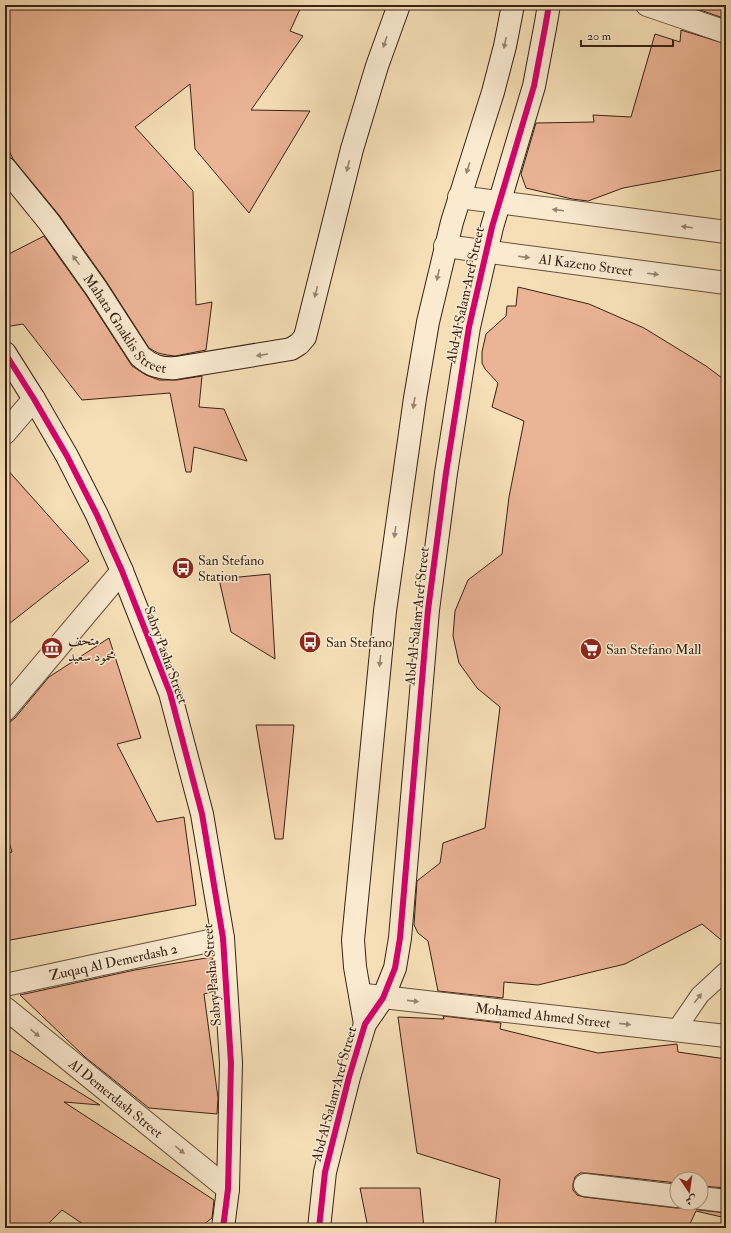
<svg xmlns="http://www.w3.org/2000/svg" width="731" height="1233" font-family="'IM FELL Double Pica',Amiri,serif">
  <style>
    .building { fill: #ecb496; stroke: #382215 }
    .lines { fill: none; stroke-linecap: round; stroke-linejoin: round }
    .lane-casing { stroke: #68513d; stroke-width: 20 }
    .street-casing { stroke: #68513d; stroke-width: 24 }
    .secondary-casing { stroke: #382215; stroke-width: 24 }
    .lane { stroke: #f9ead0; stroke-width: 18 }
    .street { stroke: #f9ead0; stroke-width: 22 }
    .secondary { stroke: #f9ead0; stroke-width: 22 }
    .cycleway-casing { stroke: #f9ead0; stroke-width: 8 }
    .cycleway { stroke: #d6006c; stroke-width: 6 }
    .oneway { fill: #988672 }
    .labels { text-anchor: middle; dominant-baseline: central; stroke-width: 3; stroke-linejoin: round; paint-order: stroke }
    .street-label { font-size: 14px; fill: #382215; stroke: #f9ead0 }
    .poi-label { font-size: 14px; fill: #382215; stroke: #f9ead0; text-anchor: start }
  </style>
  <rect width="100%" height="100%" fill="#f6dfb6"/>
  <filter id="stains"><feTurbulence type="fractalNoise" baseFrequency=".005" numOctaves="4"/><feColorMatrix values="0 0 0 0 .2 0 0 0 0 .09 0 0 0 0 .02 0 0 0 .5 -.17"/></filter>
  <radialGradient id="worn" r=".72"><stop offset=".6" stop-color="#630" stop-opacity="0"/><stop offset="1" stop-color="#630" stop-opacity=".3"/></radialGradient>
  <!-- building -->
  <path class="building" d="M5,5H302L290,31L303,36L251,110L310,111L249,213L195,149L190,84L135,127L193,191L196,305L212,302L206,350L175,356L167,355L158,353L149,348L106,281L59,215L13,159L5,142Z
    M686,5H726V19Z
    M681,30L726,44V169L623,188L588,201L572,199L526,188L521,174L536,123L594,122L593,115L631,117L655,34L680,42Z
    M44,236L86,295L132,366L146,375L159,380H177L202,376L199,407L224,409L247,461L194,447L191,472H186L170,393L82,400L23,324L5,327V256Z
    M518,287L589,304L644,328L706,366L726,381V944L702,924L625,964L538,985L504,982L503,998L438,991L428,941L418,933L414,925L417,881L440,863L443,843L485,828L500,707L477,688L459,663L453,636L455,611L468,580L502,554L509,497L524,421L492,407L498,383L485,369L482,363V352L486,334L506,316L507,306H516Z
    M5,467L89,561L5,627Z
    M270,574L275,659L231,632L219,579Z
    M109,638L141,738L117,744L157,822L184,817L196,905L5,941V854L12,852L5,829V722H10L15,718L49,677Z
    M256,725H294L283,839H275Z
    M212,957L214,991L204,994L218,1098L217,1114L149,1108L85,1057L20,995L135,970Z
    M443,1016L501,1023L500,1029L598,1053L677,1044L678,1052L726,1059V1188L701,1186V1179H677V1183L586,1173H580L575,1177L573,1184V1190L577,1195L584,1197L676,1208H682L687,1203H690L693,1208L699,1210L726,1213V1218L696,1211L688,1228H495L500,1179L417,1153L398,1017L444,1019Z
    M5,1047L100,1105L64,1102L214,1200L212,1218L199,1228H89L62,1210L44,1228H5Z
    M360,1188H420L424,1228H368Z"/>
  <g class="lines">
    <!-- lane casing -->
    <g class="lane-casing">
      <path id="lane" d="M676,1030L700,995L726,971"/>
    </g>
    <!-- street casing -->
    <g class="street-casing">
      <g id="street">
        <path d="M647,5L726,32"/>
        <path d="M459,197L726,232"/>
        <path id="s1" d="M445,246L726,283"/>
        <path d="M5,433L34,399"/>
        <path d="M5,710L122,571"/>
        <path id="s2" d="M5,985L223,938"/>
        <path id="s3" d="M365,995L726,1036"/>
        <path id="s4" d="M5,1008L228,1189"/>
        <path d="M585,1185L677,1196"/>
        <path d="M701,1198L726,1201"/>
      </g>
    </g>
    <!-- secondary casing -->
    <g class="secondary-casing">
      <g id="secondary">
        <path id="s5" d="M5,168L49,222L96,288L140,356C151,366 161,369 176,368L291,349L299,344L305,337L352,149L377,66L399,5"/>
        <path d="M5,353L34,399L67,456L97,515L122,571L170,693L202,814L223,938L231,1063L228,1189L223,1228"/>
        <path d="M365,1024L355,967L353,940L385,611L415,398L428,322L452,222L493,92L505,46L513,5"/>
        <path d="M319,1228L325,1172L349,1077L365,1024L383,998L395,968L400,938L428,610L446,473L469,327L492,227L534,86L545,28L549,5"/>
      </g>
    </g>
    <!-- lane -->
    <use href="#lane" class="lane"/>
    <!-- street -->
    <use href="#street" class="street"/>
    <!-- secondary -->
    <use href="#secondary" class="secondary"/>
    <!-- cycleway casing -->
    <g class="cycleway-casing">
      <path id="cycleway" d="M5,353L34,399L67,456L97,515L122,571L170,693L202,814L223,938L231,1063L228,1189L223,1228
        M319,1228L325,1172L349,1077L365,1024L383,998L395,968L400,938L428,610L446,473L469,327L492,227L534,86L545,28L549,5"/>
    </g>
    <!-- cycleway -->
    <use href="#cycleway" class="cycleway"/>
  </g>
  <!-- one-way arrows -->
  <defs><path id="oneway-solid" d="M-6-.8H1V-3.2L6.5 0L1 3.2V.8H-6Z"/></defs>
  <g class="oneway">
    <use href="#oneway-solid" transform="translate(385 42) rotate(109)"/>
    <use href="#oneway-solid" transform="translate(505 43) rotate(102)"/>
    <use href="#oneway-solid" transform="translate(348 166) rotate(104)"/>
    <use href="#oneway-solid" transform="translate(468 168) rotate(107)"/>
    <use href="#oneway-solid" transform="translate(558 210) rotate(-173)"/>
    <use href="#oneway-solid" transform="translate(687 227) rotate(-173)"/>
    <use href="#oneway-solid" transform="translate(524 257) rotate(7)"/>
    <use href="#oneway-solid" transform="translate(76 260) rotate(-126)"/>
    <use href="#oneway-solid" transform="translate(653 274) rotate(7)"/>
    <use href="#oneway-solid" transform="translate(438 275) rotate(103)"/>
    <use href="#oneway-solid" transform="translate(316 292) rotate(104)"/>
    <use href="#oneway-solid" transform="translate(262 355) rotate(171)"/>
    <use href="#oneway-solid" transform="translate(414 403) rotate(99)"/>
    <use href="#oneway-solid" transform="translate(395 532) rotate(98)"/>
    <use href="#oneway-solid" transform="translate(380 661) rotate(96)"/>
    <use href="#oneway-solid" transform="translate(698 998) rotate(-52)"/>
    <use href="#oneway-solid" transform="translate(413 1001) rotate(6)"/>
    <use href="#oneway-solid" transform="translate(625 1024) rotate(6)"/>
    <use href="#oneway-solid" transform="translate(35 1033) rotate(39)"/>
    <use href="#oneway-solid" transform="translate(180 1150) rotate(39)"/>
  </g>
  <!-- icons -->
  <defs>
    <g id="bus-disc" transform="scale(1.15)"><circle r="9.5" fill="#8f2418" stroke="#f9ead0"/><path d="M-5-6H5V4H4V6H2V4H-2V6H-4V4H-5ZM-3.5-4V0h7V-4ZM-3.5 1.2v1.5H-2V1.2ZM2 1.2v1.5H3.5V1.2Z" fill="#fff"/></g>
    <g id="museum-disc" transform="scale(1.15)"><circle r="9.5" fill="#8f2418" stroke="#f9ead0"/><path d="M0-6L6-3V-2H-6V-3ZM-5-1h2V3h-2ZM-1-1h2V3h-2ZM3-1h2V3H3ZM-6 4H6V6H-6Z" fill="#fff"/></g>
    <g id="supermarket-disc" transform="scale(1.15)"><circle r="9.5" fill="#8f2418" stroke="#f9ead0"/><path d="M-6-5.5h2.5l.6 2H6L4.5 2H-2.5L-4.4-4H-6ZM-1.5 3.2a1.3 1.3 0 1 0 .1 0ZM3 3.2a1.3 1.3 0 1 0 .1 0Z" fill="#fff"/></g>
  </defs>
  <g fill-rule="evenodd">
    <use href="#bus-disc" x="183" y="568"/>
    <use href="#bus-disc" x="310" y="642"/>
    <use href="#museum-disc" x="52" y="648"/>
    <use href="#supermarket-disc" x="591" y="649"/>
  </g>
  <g class="labels">
    <!-- street labels -->
    <g class="street-label">
      <text stroke="none"><textPath href="#s1" startOffset="142">Al Kazeno Street</textPath></text>
      <text transform="translate(465 295) rotate(-78)">Abd Al Salam Aref Street</text>
      <text stroke="none"><textPath href="#s5" startOffset="198">Mahata Gnaklis Street</textPath></text>
      <text transform="translate(417 616) rotate(-84)">Abd Al Salam Aref Street</text>
      <text transform="translate(166 655) rotate(70)">Sabry Pasha Street</text>
      <text stroke="none"><textPath href="#s2" startOffset="111">Zuqaq Al Demerdash 2</textPath></text>
      <text transform="translate(212 975) rotate(-95)">Sabry Pasha Street</text>
      <text stroke="none"><textPath href="#s3" startOffset="179">Mohamed Ahmed Street</textPath></text>
      <text transform="translate(334 1094) rotate(-75)">Abd Al Salam Aref Street</text>
      <text stroke="none"><textPath href="#s4" startOffset="143">Al Demerdash Street</textPath></text>
    </g>
    <!-- poi labels -->
    <g class="poi-label">
      <text x="198" y="560">San Stefano<tspan x="198" dy="16">Station</tspan></text>
      <text x="68" y="640">متحف<tspan x="68" dy="16">محمود سعيد</tspan></text>
      <text x="326" y="642">San Stefano</text>
      <text x="606" y="649">San Stefano Mall</text>
    </g>
  </g>
  <!-- margin -->
  <rect width="731" height="1233" fill="none" stroke="#f6dfb6" stroke-width="20"/>
  <rect x="6" y="6" width="719" height="1221" fill="none" stroke="#382215" stroke-width="2"/>
  <rect x="10" y="10" width="711" height="1213" fill="none" stroke="#382215"/>
  <!-- north arrow -->
  <g transform="translate(689 1191) rotate(167)"><circle r="19" fill="#f9ead0" stroke="#ac9a85"/>
  <path d="M0-3L7 15L0 10L-7 15Z" fill="#8f2418"/>
  <text y="-6" font-size="11" font-weight="bold" text-anchor="middle" fill="#382215">ش</text>
  </g>
  <!-- scale -->
  <path d="M581 40v6h92v-6" fill="none" stroke="#382215" stroke-width="2"/>
  <text x="587" y="40" font-size="12" fill="#382215" stroke="#f9ead0" stroke-width="3" paint-order="stroke">20 m</text>
  <rect width="100%" height="100%" filter="url(#stains)"/>
  <rect width="100%" height="100%" fill="url(#worn)"/>
</svg>
